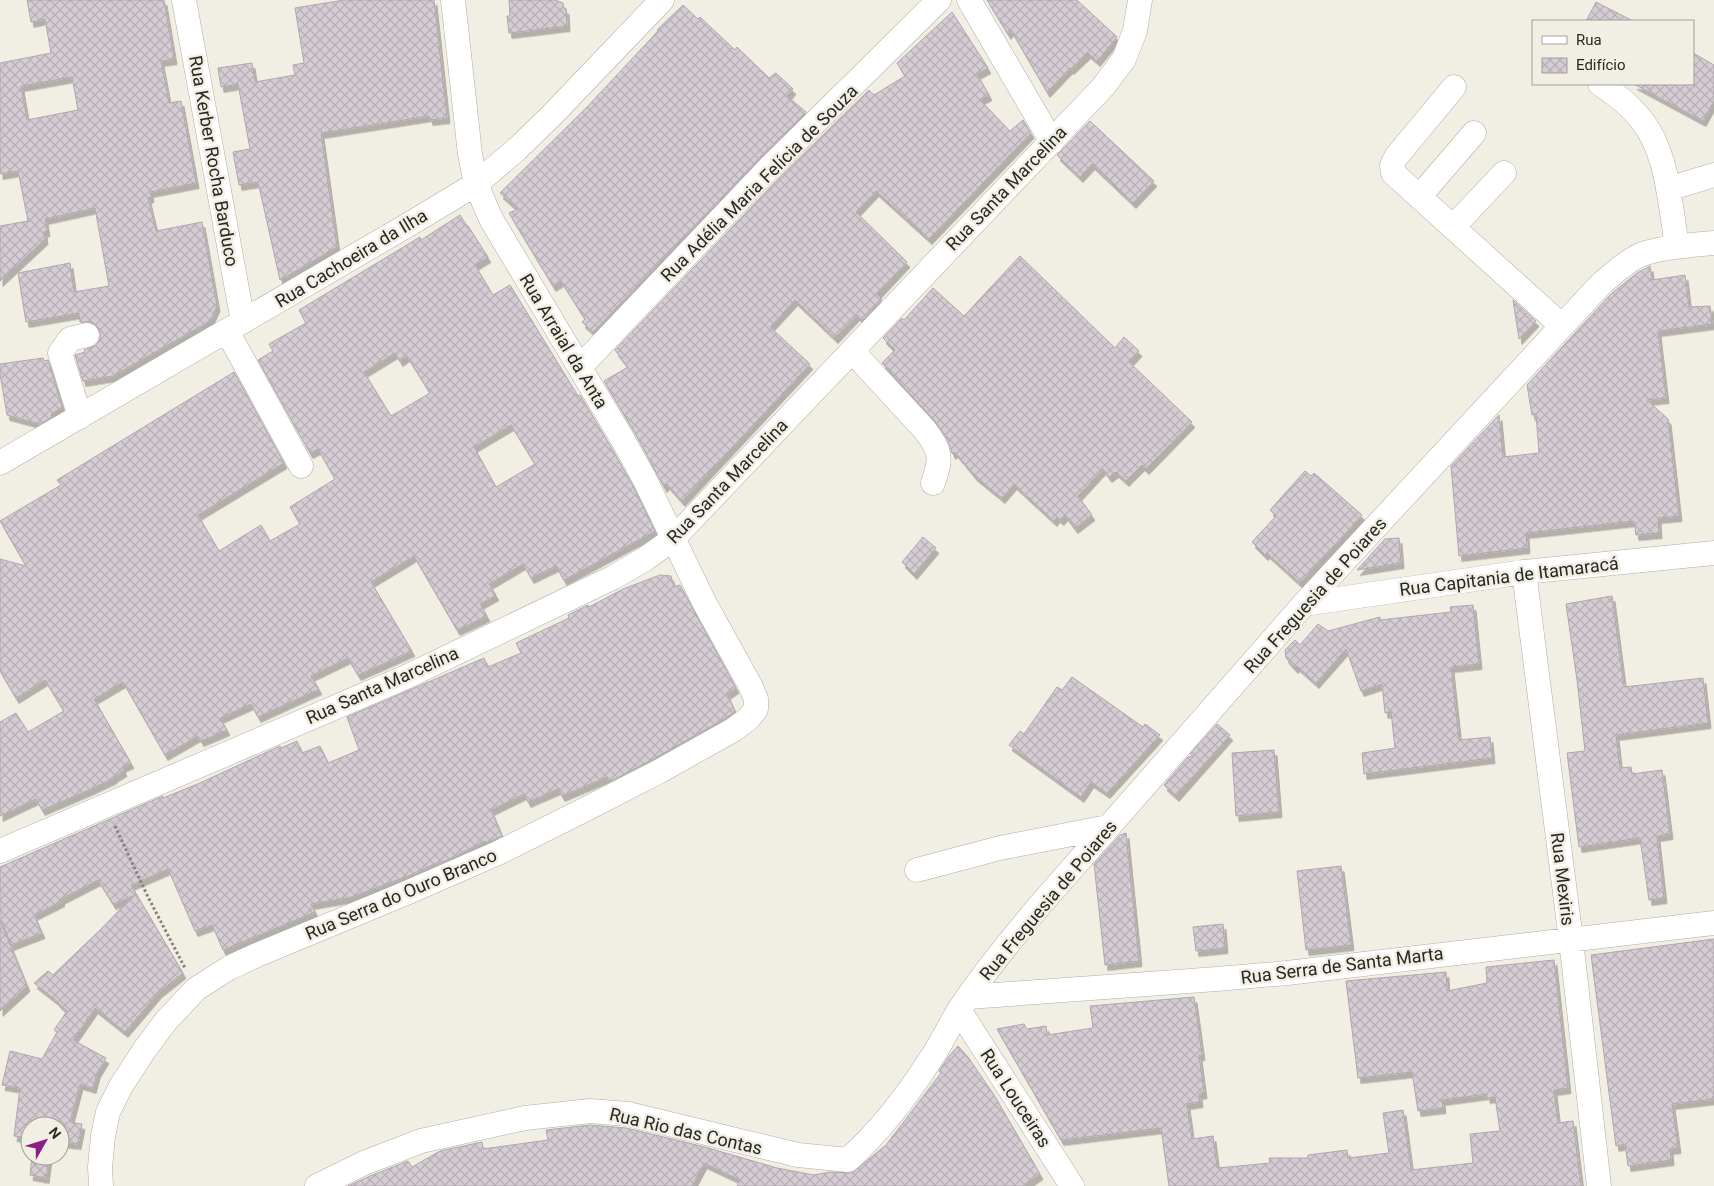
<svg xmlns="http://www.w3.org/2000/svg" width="1714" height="1186" font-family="Roboto,sans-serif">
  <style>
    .building { fill: url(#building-cross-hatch); stroke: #b0a7ae; fill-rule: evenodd; filter: url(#shadow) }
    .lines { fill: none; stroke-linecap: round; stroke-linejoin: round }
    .minor-casing { stroke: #b0ada3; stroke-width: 25 }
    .path { stroke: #84827b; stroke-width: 3; stroke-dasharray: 2.5 2.5; stroke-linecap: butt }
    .minor { stroke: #fff; stroke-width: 24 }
    .labels { text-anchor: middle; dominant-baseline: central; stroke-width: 5; stroke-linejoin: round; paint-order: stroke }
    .street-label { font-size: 18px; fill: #282723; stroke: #f1efe4 }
  </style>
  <defs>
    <pattern id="building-cross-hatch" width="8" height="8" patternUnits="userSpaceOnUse" patternTransform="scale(1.25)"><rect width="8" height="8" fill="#d5ccd4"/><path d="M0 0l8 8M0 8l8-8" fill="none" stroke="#b7afb6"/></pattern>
    <filter id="shadow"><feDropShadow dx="3" dy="5.5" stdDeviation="0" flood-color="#0004"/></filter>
  </defs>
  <rect width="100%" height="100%" fill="#f1efe4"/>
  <!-- building -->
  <path class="building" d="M27,0H164L174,59L161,61L169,103L181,101L196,183L150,192L151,197L148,198L156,231L202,222L217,306L210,321L113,376L83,381L75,355L85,352L84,350L96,345L100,339V332L97,326L91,322H80L79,313L26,322L18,273L70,263L74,292L109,286L95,208L45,219L47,231L44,232L45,239L0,281V226L28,221L18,171L0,174V63L51,53L45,19L31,22ZM72,77L78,110L27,120L21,86Z
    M344,0H434L447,118L430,120L429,116L321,133L337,247L280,280L258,182L239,185L233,152L250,149L238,84L221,87L218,68L252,63L255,82L295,75L293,65L304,63L295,8Z
    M509,0H555L563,3L564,9H566L567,26L509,33L507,16H510Z
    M987,0H1077L1117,37L1097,61L1088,53L1071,69L1070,68L1047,92L1011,30L1008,34Z
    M1596,2L1633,21H1586Z
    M683,5L698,19L700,17L735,50L737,47L769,78L776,73L793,89L787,96L806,112L761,156L593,332L582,322L585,319L561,281L553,286L509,213L518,209L500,193L587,107L658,31L657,30Z
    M952,12L988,68L977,74L989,95L980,100L1010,131L1023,120L1031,133L929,239L876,191L856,212L907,262L877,294L882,299L863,320L857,315L835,338L795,300L770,327L810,364L682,501L667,484L664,487L635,433L604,381L628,367L615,350L781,176L869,90L874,95L905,76L897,63Z
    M1693,53L1714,65V101L1703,121L1634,84H1693Z
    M1090,121L1154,181L1133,203L1092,164L1080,177L1057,155Z
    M460,215L467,226H468L488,257L475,265L493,295L510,285L578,396L580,395L611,447L633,486L655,531L564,580L556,566L531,578L523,564L489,584L496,595L480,604L487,616L457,630L414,556L371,582L412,651L358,675L348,658L311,676L319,689L258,717L251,704L220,718L227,730L201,741L198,736L165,755L123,682L94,699L131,763L122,767L124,771L114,777V778L91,789L42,810L36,799L0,816V722L16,713L28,732L64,711L45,680L16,698L0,671V559L26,566L0,521L61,485L57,480L234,372L284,463L198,515L219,551L261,525L270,541L300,524L290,507L335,479L318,449L310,453L258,360L273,351L269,344L306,323L299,310L420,237L421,240ZM395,353L400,361L407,356L430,393L391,416L364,372ZM511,425L535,464L496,487L474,447Z
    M1020,256L1115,348L1124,337L1139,351L1129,362L1192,422L1146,469L1142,465L1126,481L1116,472L1109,477L1103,469L1078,496L1092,515L1075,528L1065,515L1061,520L1057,517L1054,521L1014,484L1002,498L975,476L955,452L953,454L952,453L947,438L935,421L882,363L895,350L883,338L902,318L904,320L933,288L964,316Z
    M1650,266L1652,280L1685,275L1689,307L1710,306L1712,324L1658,331L1666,398L1647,400L1668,419L1679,516L1658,518L1659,533L1636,535L1634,521L1526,533L1527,548L1459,556L1451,466L1499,415L1503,457L1539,453L1536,414L1532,415L1527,385L1611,294L1637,273Z
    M1513,300L1536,321L1519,339Z
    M43,358L44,361L48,360L62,407L51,414L52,417L40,424L7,415L0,374V364Z
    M1305,471L1311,476L1314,473L1362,515L1300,583L1267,553L1265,555L1252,542L1276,516L1270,510Z
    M923,537L936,548L914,574L902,562Z
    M1399,538L1401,563L1357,570L1385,539Z
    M660,575L671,576L674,587L680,585L736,688L727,694L735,711L726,718L653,759L609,782L607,777L562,796L558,789L528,802L524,794L491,810L502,836L486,843L485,841L439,864V862L408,876L346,899V898L311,904L315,912L223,950L212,925L195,931L168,869L131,885L183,973L159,992L125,1032L95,1008L73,1040L106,1058L97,1073L93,1088L80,1084L70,1122L82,1124L78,1144L60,1142V1126H30V1138L14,1136L20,1088L2,1085L10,1051L42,1059L57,1032L54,1030L67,1011L57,1002V1001L34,983L48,971L53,975L101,929L133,896L113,904L98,880L61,899L62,901L34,915L42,933L11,945L0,917V867L163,796V798L200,783L280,746L281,748L297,741L302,753L320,746L328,763L359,750L347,717L484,658L488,667L521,653L516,643L569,618L568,615L588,605L589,607L623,589Z
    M1612,596L1624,687L1703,678L1708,723L1616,735L1620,768L1631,767L1632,774L1662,770L1670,834L1657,836L1664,898L1649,900L1640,838L1579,847L1567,753L1585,751L1577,680L1566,604Z
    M1473,605L1479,664L1451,667L1459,740L1490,737L1492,758L1364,774L1362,753L1395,748L1391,712L1385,713L1382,684L1361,691L1346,649L1316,683L1297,666L1295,668L1286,658L1285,650L1295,640L1300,645L1318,624L1328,631L1380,617V620L1451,612L1450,607Z
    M1072,677L1143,727L1145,724L1160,735L1107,793L1091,782L1081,797L1009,745L1020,731L1024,734L1057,687L1062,690Z
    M1217,724L1230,735L1176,796L1164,785L1188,757L1193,756L1190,754Z
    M1274,750L1279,812L1236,816L1232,753Z
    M1126,833L1139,961L1105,965L1094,864L1120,835Z
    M1341,866L1351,945L1306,950L1297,871Z
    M0,920L27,986L0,1011Z
    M1223,924L1225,948L1196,951L1193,927Z
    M1714,939V1099L1672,1104L1678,1148L1670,1149L1671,1160L1628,1166L1625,1144L1616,1146L1591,955Z
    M1554,960L1568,1088L1554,1090L1556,1107L1558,1123L1573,1121L1581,1186H1169L1161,1128L1061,1140L997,1029L1024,1024L1027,1029L1046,1026L1047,1035L1093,1028L1090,1006L1194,997L1202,1055H1199L1204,1093L1199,1094L1200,1102L1187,1104L1192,1139L1213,1136L1217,1168L1270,1163L1269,1158H1308V1155L1347,1150L1348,1158L1389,1153L1383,1113L1403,1110L1411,1170L1473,1163L1470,1134L1500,1131L1495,1097L1487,1098V1094L1442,1100L1443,1108L1418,1111L1412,1072L1358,1078L1346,981L1446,972L1447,991L1487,983L1486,967Z
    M958,1046L968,1057L994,1095L1040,1174L1023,1186H737L740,1180L704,1163L692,1186H348L370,1176L408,1161L412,1167L440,1151L482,1142L483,1149L548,1140L546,1130L590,1125L626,1128L705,1147L777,1168L814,1175L830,1172L852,1173L886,1145L941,1073L939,1071L949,1056Z
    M32,1156H49L46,1178L30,1175Z"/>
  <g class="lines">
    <!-- minor casing -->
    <g class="minor-casing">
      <path id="minor" d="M184,0L243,322
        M969,0L1052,142
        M1600,84C1619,96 1637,111 1649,131C1668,162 1671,211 1677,246
        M1454,87L1396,157L1392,165L1393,173L1562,326
        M1668,189L1714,175
        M1419,197L1474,133
        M1453,227L1504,173
        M227,331L301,466
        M852,351L925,430C941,452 942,457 933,483
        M580,367L771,166L939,0
        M80,417L60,353L70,339L87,335
        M0,463L413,222L476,184L517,149L552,115L662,0
        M1524,572L1571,940L1599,1186
        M1304,604L1524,572L1714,553
        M0,851L406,677L614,577L645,559L673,539L1103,87L1124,59L1135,31L1140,0
        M917,870L1000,848L1108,827
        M968,997L1217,979L1287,973L1714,923
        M959,1010L1072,1186
        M101,1186L100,1167L103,1136L108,1112L121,1086L145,1049L166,1021L196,989L229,968L257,955L404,894L498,853L586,809L660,771L733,730L748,719L756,709V699L750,685L704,602L645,480L623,440L491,219L476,184L470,154L453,0
        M317,1186L364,1163L421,1141L525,1118L590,1111L628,1114L798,1155L848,1160C880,1131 907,1096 930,1060C942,1043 950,1024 961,1007C985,971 1013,937 1041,904L1304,604L1601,284C1613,274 1625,262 1640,255C1659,247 1693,245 1714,243"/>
    </g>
    <!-- path -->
    <path class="path" d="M115,826L148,897L185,968"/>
    <!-- minor -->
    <use href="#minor" class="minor"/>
  </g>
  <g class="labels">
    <!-- street labels -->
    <g class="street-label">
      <text transform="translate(214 161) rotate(80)">Rua Kerber Rocha Barduco</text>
      <text transform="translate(759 183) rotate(-45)">Rua Adélia Maria Felícia de Souza</text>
      <text transform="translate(1006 188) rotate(-46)">Rua Santa Marcelina</text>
      <text transform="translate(351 258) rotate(-31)">Rua Cachoeira da Ilha</text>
      <text transform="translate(564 341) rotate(59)">Rua Arraial da Anta</text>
      <text transform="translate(727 481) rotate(-46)">Rua Santa Marcelina</text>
      <text transform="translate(1509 576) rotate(-7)">Rua Capitania de Itamaracá</text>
      <text transform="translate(1315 595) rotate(-48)">Rua Freguesia de Poiares</text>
      <text transform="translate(382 685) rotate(-24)">Rua Santa Marcelina</text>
      <text transform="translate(1563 879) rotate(83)">Rua Mexiris</text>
      <text transform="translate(401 894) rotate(-23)">Rua Serra do Ouro Branco</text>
      <text transform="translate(1048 900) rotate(-50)">Rua Freguesia de Poiares</text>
      <text transform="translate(1342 965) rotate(-7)">Rua Serra de Santa Marta</text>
      <text transform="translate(1016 1098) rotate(57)">Rua Louceiras</text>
      <text transform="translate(686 1131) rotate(13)">Rua Rio das Contas</text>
    </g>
  </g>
  <!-- legend -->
  <rect x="1532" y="20" width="162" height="65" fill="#f1efe4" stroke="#a19f97"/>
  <rect x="1542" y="36" width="25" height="8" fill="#ffffff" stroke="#a19f97"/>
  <text x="1576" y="45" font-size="15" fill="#282723">Rua</text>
  <rect x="1542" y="58" width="25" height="15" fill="url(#building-cross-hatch)" stroke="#a19f97"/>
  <text x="1576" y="70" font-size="15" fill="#282723">Edifício</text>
  <!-- north arrow -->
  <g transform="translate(45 1141) rotate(51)"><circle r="24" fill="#f1efe4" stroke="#a19f97"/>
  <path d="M0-4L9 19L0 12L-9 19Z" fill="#8c1f84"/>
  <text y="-8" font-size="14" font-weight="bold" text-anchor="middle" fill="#282723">N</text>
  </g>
</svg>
